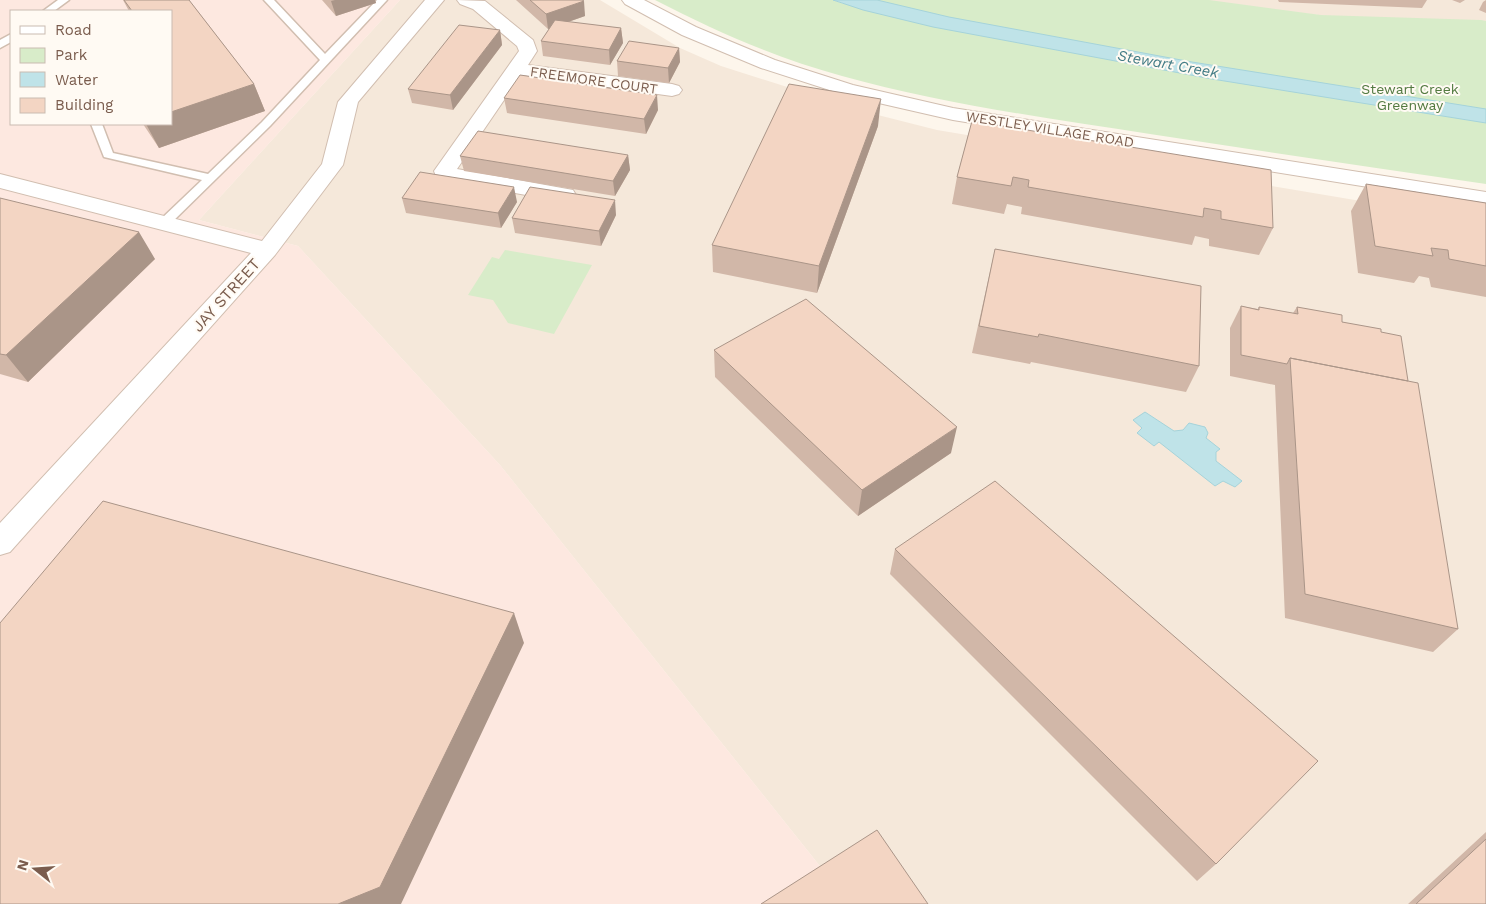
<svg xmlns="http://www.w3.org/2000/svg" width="1486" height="904" font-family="'Work Sans',sans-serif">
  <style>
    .residential { fill: #f5e8da }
    .commercial { fill: #fde8e0; fill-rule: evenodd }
    .green { fill: #d8ecc9 }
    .water { fill: #bfe3e8; stroke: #a5d3da }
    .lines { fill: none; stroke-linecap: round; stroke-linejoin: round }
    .service-casing { stroke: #d1beb0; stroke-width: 3 }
    .minor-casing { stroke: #d1beb0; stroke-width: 2 }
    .service { fill: #fff; fill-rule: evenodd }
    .minor { fill: #fff; fill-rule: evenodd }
    .wall { fill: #d1b7a8 }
    .shaded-wall { fill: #aa9588 }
    .building { fill: #f3d5c3; stroke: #aa9588 }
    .labels { text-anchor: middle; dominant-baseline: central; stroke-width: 4; stroke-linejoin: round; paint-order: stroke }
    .far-street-label { font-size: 14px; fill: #7a5c4d; stroke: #fffaf3 }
    .far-park-label { font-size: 14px; fill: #537a41; stroke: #fffaf3 }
    .far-water-label { font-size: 15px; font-style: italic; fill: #437c86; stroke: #fffaf3 }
    .street-label { font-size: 16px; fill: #7a5c4d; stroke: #fffaf3 }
  </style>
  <rect width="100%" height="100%" fill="#fdf6ec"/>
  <!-- residential -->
  <path class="residential" d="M400,0H600L680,48L721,66L866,112L937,130L1486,222V904H923L823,870L500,465L298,246L199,220Z
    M1185,0H1486V27L1362,20Z"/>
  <!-- commercial -->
  <path class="commercial" d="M0,0H400L199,220L298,246L500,465L823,870L923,904H0ZM11,11H171V124H11Z"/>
  <!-- green -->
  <path class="green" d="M655,0H833L844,4L845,0H1209L1321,15L1481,20L1486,21V184C1374,168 1262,151 1150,134C1047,118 942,104 842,76C776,58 715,31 655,0Z
    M505,250L592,265L554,334L508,323L493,300L468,295L492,257L499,259Z"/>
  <!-- water -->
  <path class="water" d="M833,0H877L949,17L1192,62L1486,109V123L1212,79L933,27L863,10Z
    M1145,412L1174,431L1183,430L1189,423L1205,427L1208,433L1206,438L1220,449L1216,452V461L1242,481L1235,487L1223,481L1215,486L1159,442L1154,446L1137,433L1142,428L1133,420Z"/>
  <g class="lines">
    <!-- service casing -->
    <g class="service-casing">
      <path id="service" d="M58,0H69L54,11H43Z
        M264,0H274L325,54L377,0H387L270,126L168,226H160L158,223L160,220L202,180L104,157L91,124H102L113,153L208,174L262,122L320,60Z
        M11,34V42L0,48V40Z"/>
    </g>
    <!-- minor casing -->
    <g class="minor-casing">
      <path id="minor" d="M425,0H444L358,102L343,165L275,255L10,552L0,555V523L251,253L0,188V174L262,241L322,164L338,102Z
        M457,0L485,1L533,40L537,51L528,65L672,84L679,86L682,90L679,94L672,96L521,75L457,169L573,190L576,195L573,200L565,202L437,179L434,171L519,51L517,46L473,9L460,4Z
        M622,0H644L696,27L775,60L853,85L953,108L1486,192V206L953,120L848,96L761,68L682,35L625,4Z"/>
    </g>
    <!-- service -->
    <use href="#service" class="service"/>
    <!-- minor -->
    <use href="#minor" class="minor"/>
  </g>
  <!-- wall -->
  <path class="wall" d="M123,0H189L254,84L265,111L159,148L143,124H171V11H129Z
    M322,0H375L376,3L336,16Z
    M516,0H582L585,16L568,22L621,28L623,43L610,65L543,56L541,41L550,28L548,29Z
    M1278,0H1427L1422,8L1279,2Z
    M1452,0H1465L1460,3Z
    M1486,0V13L1479,10L1483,2Z
    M500,30L502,45L453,110L412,103L408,89Z
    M679,48L680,62L669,83L618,76L617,61Z
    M504,98L658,110L646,134L507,113Z
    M972,121L1273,228L1259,255L1209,246V239L1195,236L1192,245L1021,214L1022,207L1007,204L1004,214L952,204L957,177Z
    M878,126L817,293L713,272L712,245Z
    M628,155L630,170L615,196L464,171L460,156Z
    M1366,184L1486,203V297L1431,287L1429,278L1419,276L1414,283L1358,273L1351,211Z
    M0,198L155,259L28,382L0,374Z
    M402,198L517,202L501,228L406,213Z
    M616,215L601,246L515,233L512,218Z
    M995,249L1199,366L1186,392L1031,362L1030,364L972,353Z
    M1241,306L1258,309L1259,307L1293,313L1297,307L1342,322L1381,332L1408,381L1458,629L1433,652L1285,618L1275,385L1230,376V328Z
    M714,350L951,453L858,516L715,377Z
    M895,549L1216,864L1197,881L890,574Z
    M1486,832V904H1408Z"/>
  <!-- shaded-wall -->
  <path class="shaded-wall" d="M335,0H375L376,3L336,16L331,1Z
    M584,1L585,16L548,29L546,14Z
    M621,28L623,43L610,65L609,50Z
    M500,30L502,45L453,110L450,95Z
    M679,48L680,62L669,83L668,68Z
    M254,84L265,111L159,148L146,124H171V112Z
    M657,95L658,110L646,134L644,119Z
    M881,99L878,126L817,293L819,266Z
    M628,155L630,170L615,196L613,181Z
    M514,187L517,202L501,228L498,213Z
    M615,200L616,215L601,246L599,231Z
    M139,232L155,259L28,382L6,355Z
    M957,427L951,453L858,516L862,490Z
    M514,613L524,643L401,904H338Z"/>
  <!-- building -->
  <path class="building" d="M124,0H189L254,84L171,112V11H132Z
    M530,0H582L584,1L546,14Z
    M555,20L621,28L609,50L541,41Z
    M459,25L500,30L450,95L408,89Z
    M629,41L679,48L668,68L617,61Z
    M520,75L657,95L644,119L504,98Z
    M789,84L881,99L819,266L712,245Z
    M972,121L1271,170L1273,228L1221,219V211L1204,208L1203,217L1028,187L1029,180L1013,177L1011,186L957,177Z
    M478,131L628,155L613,181L460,156Z
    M420,172L514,187L498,213L402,198Z
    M1366,184L1486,203V266L1449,259L1448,250L1431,248L1433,256L1375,246Z
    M530,187L615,200L599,231L512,218Z
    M0,198L139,232L6,355L0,354Z
    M995,249L1201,286L1199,366L1039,334L1038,337L979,326Z
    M806,299L957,427L862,490L714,350Z
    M1241,306L1259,310V307L1298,314L1297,307L1342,315V322L1381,329V332L1401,336L1408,381L1290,358L1287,364L1241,355Z
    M1290,358L1418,383L1458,629L1305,594Z
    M995,481L1318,761L1216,864L895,549Z
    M103,501L514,613L380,887L338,904H0V623Z
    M877,830L928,904H761Z
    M1486,839V904H1416Z"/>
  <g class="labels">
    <!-- far-street labels -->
    <g class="far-street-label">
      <text transform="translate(594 80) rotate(8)">FREEMORE COURT</text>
      <text transform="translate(1050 129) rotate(9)">WESTLEY VILLAGE ROAD</text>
    </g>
    <!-- far-park labels -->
    <g class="far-park-label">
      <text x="1410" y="89">Stewart Creek<tspan x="1410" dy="16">Greenway</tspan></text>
    </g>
    <!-- far-water labels -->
    <g class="far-water-label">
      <text transform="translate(1168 64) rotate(10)">Stewart Creek</text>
    </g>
    <!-- street labels -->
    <g class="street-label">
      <text transform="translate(226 295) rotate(-48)">JAY STREET</text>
    </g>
  </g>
  <!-- legend -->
  <rect x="10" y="10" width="162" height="115" fill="#fffaf3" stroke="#cabbb1"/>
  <rect x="20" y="26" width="25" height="8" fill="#ffffff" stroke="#cabbb1"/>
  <text x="55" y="35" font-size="15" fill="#7a5c4d">Road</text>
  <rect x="20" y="48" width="25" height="15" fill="#d8ecc9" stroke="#cabbb1"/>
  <text x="55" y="60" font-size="15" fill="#7a5c4d">Park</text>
  <rect x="20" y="72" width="25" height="15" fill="#bfe3e8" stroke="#cabbb1"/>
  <text x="55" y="85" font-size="15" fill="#7a5c4d">Water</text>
  <rect x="20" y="98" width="25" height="15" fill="#f3d5c3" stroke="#cabbb1"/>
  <text x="55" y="110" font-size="15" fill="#7a5c4d">Building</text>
  <!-- north arrow -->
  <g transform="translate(35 869) rotate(287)" stroke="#fffaf3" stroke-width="4" paint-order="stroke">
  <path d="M0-4L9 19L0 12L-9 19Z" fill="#7a5c4d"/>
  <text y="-8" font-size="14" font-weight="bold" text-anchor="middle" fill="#7a5c4d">N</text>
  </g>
</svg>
